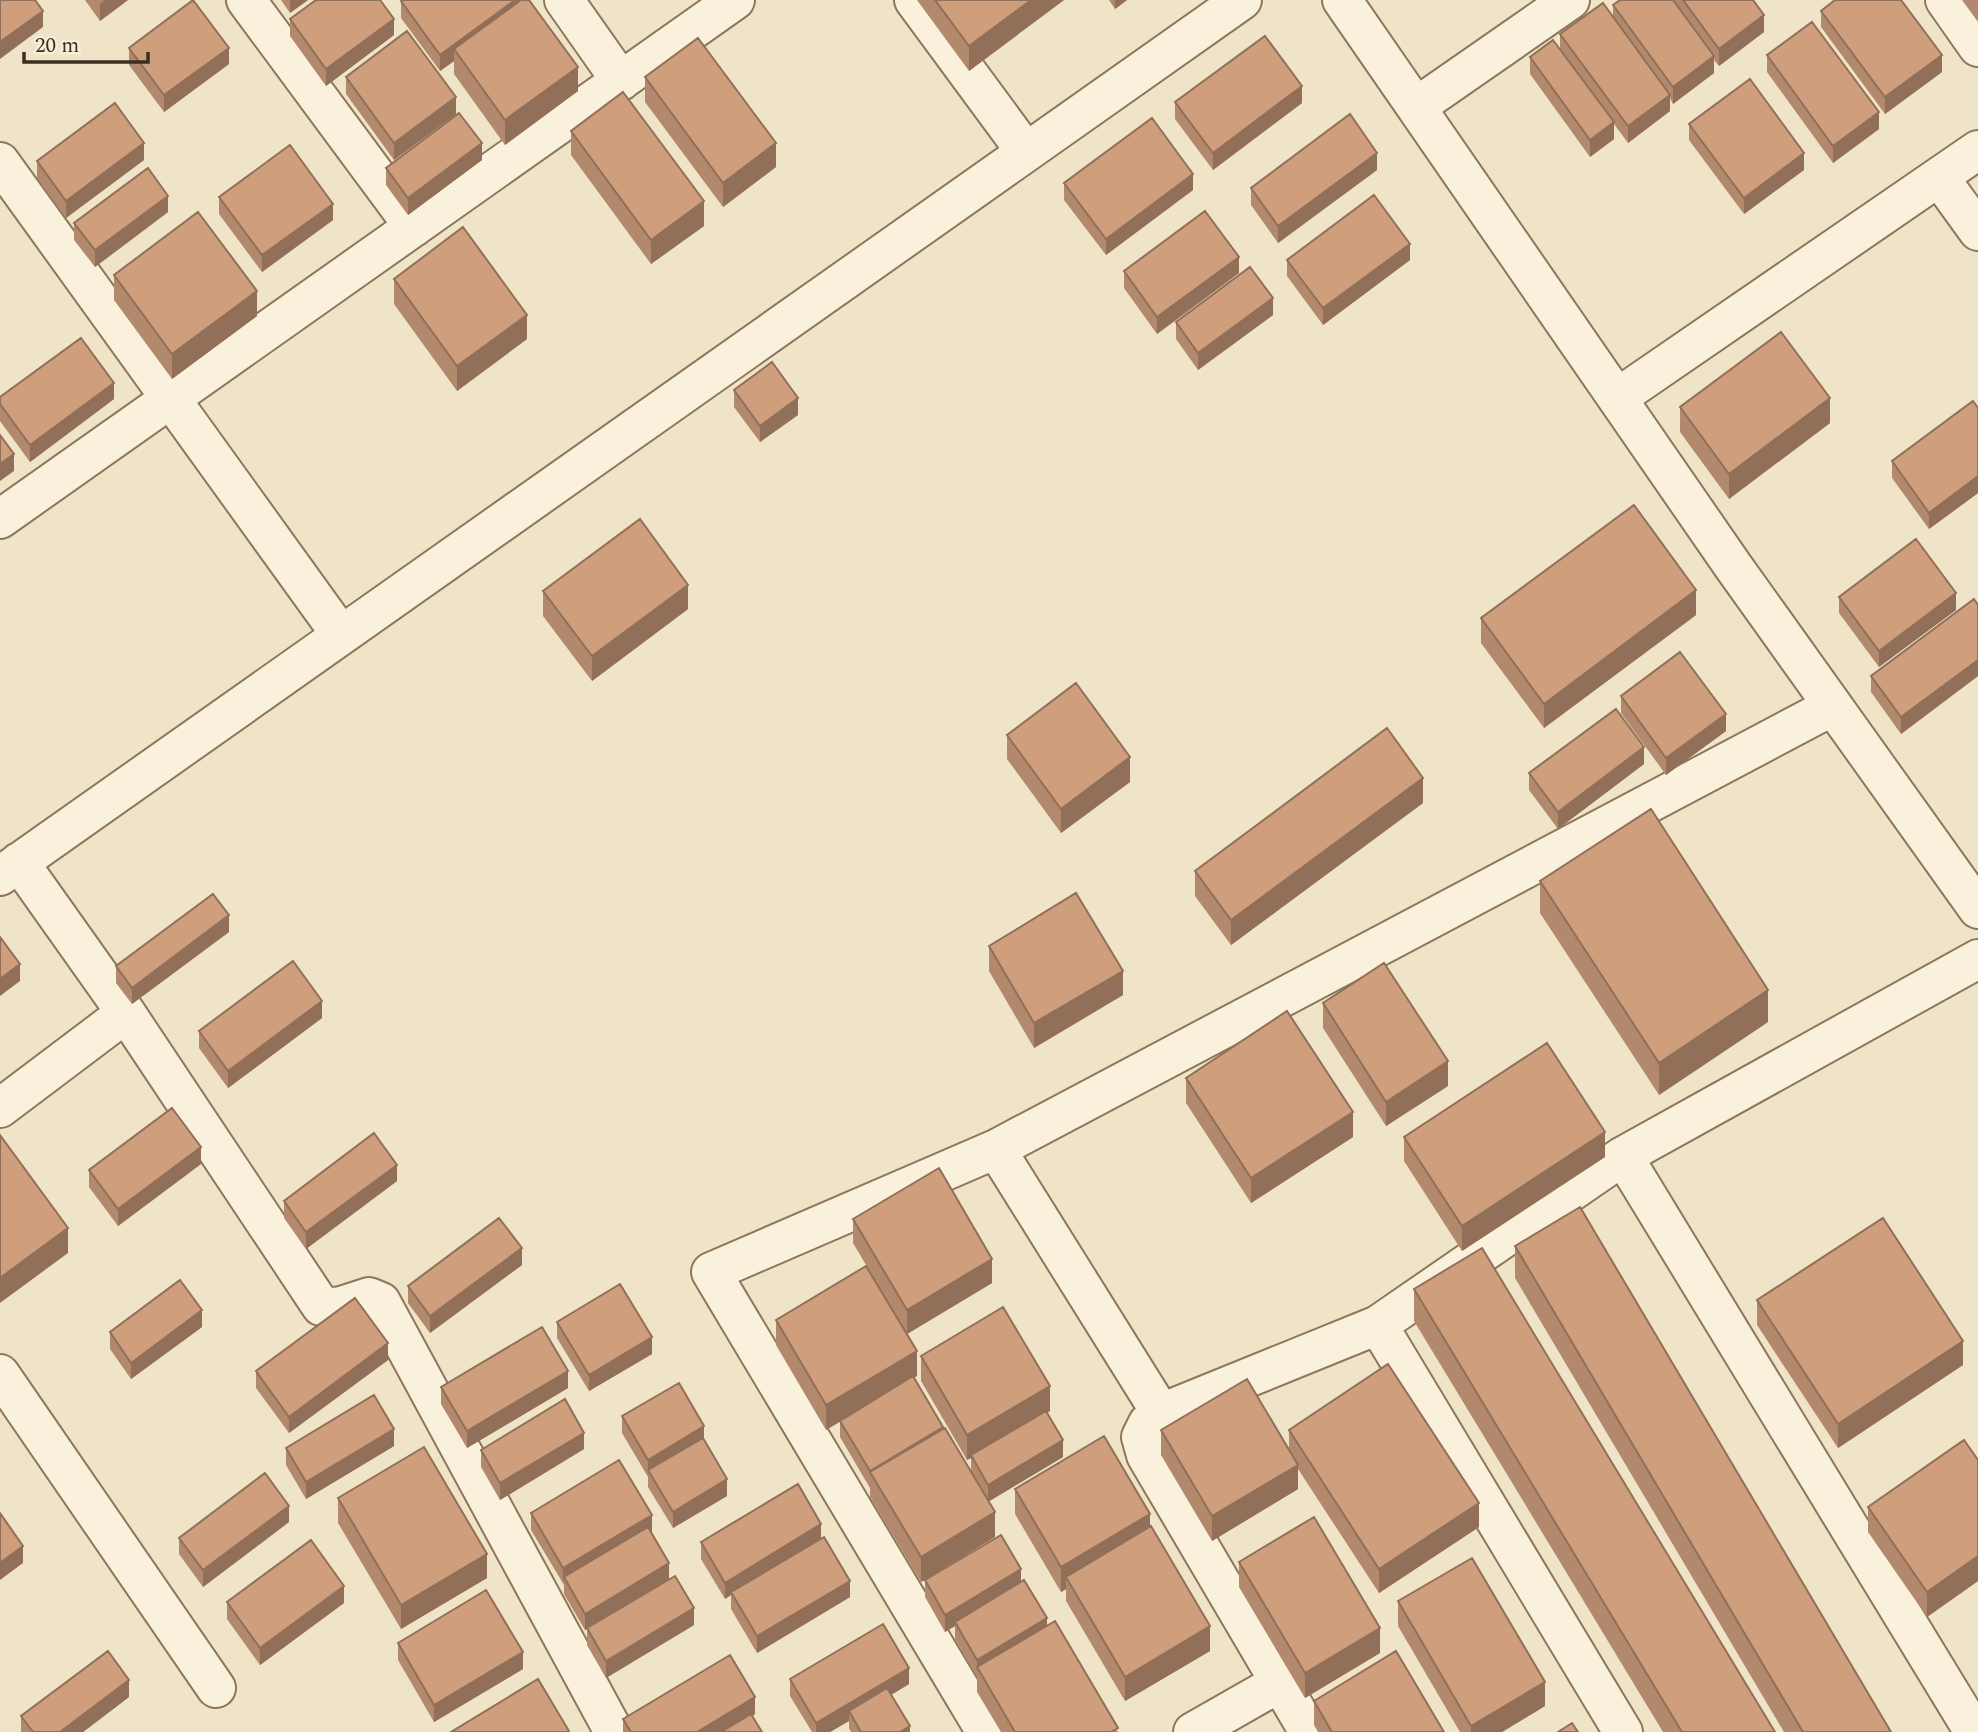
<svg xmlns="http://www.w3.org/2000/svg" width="1978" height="1732" font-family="Spectral,serif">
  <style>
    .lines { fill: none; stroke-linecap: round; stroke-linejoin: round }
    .street-casing { stroke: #8d765c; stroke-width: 42 }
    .street { stroke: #faf1dc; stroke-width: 38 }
    .wall { fill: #b2896c }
    .shaded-wall { fill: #916f58 }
    .building { fill: #cf9f7d; stroke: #916f58; stroke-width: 2 }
  </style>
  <rect width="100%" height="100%" fill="#f0e4c8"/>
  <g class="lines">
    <!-- street casing -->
    <g class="street-casing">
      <path id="street" d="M246,0L414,227
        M564,0L621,81
        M914,0L1026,152
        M1342,0L1733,566L1978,909
        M1945,0L1978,47
        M1416,107L1570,0
        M0,162L341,635
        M1939,177L1978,231
        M1617,398L1978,150
        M0,519L735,0
        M0,876L1242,0
        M126,1013L321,1306L338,1307L369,1297L381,1302L614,1732
        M0,1108L126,1013L19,862
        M996,1149L1833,706
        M1623,1156L1974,1732
        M1378,1325L1623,1732
        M0,1374L216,1688
        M986,1732L711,1272L996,1149L1161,1413
        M1193,1732L1279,1683
        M1309,1732L1146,1455L1141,1437L1148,1423L1161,1413L1378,1325L1623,1156L1978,959"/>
    </g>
    <!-- street -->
    <use href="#street" class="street"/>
  </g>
  <!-- wall -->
  <path class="wall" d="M85,0H128L100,21Z
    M281,0H308L290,13Z
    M917,0H1064L969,71Z
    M1109,0H1127L1115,9Z
    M1620,0H1753L1764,32L1719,66L1714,60V73L1673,104L1670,98V111L1628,143L1614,124V139L1590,157L1530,74V57L1560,49V34L1613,17V5Z
    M1962,0H1978V22Z
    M401,1L578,91L505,145L454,74V61L440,71L401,18Z
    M1821,11L1942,72L1885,114L1821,27Z
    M290,19L394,35L326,86L290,36Z
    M129,48L229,64L164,112L129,65Z
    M1767,55L1879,129L1833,163L1767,72Z
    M346,77L456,114L394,160L346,94Z
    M645,77L776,167L723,207L645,102Z
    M1175,102L1302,103L1213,170L1175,119Z
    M1689,124L1804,170L1744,214L1689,140Z
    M571,131L704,226L651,264L571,155Z
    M144,160L66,218L37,178V161Z
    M482,160L408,215L386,185V168Z
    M1377,170L1278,243L1251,205V188Z
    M1064,183L1193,190L1106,255L1064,200Z
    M219,197L333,220L262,272L219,214Z
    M168,212L95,267L74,240V223Z
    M1287,260H1410L1323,325L1287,276Z
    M1124,271L1239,273L1157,334L1124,288Z
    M114,275L257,316L172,379L114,300Z
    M394,279L527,339L457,391L394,304Z
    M1273,315L1198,370L1176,339V322Z
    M734,390L798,415L760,442L734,407Z
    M0,397L114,399L30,462L0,421Z
    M1680,407L1830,423L1729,499L1680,432Z
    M1978,408V493L1929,529L1892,478V461Z
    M543,591L688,609L592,681L543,616Z
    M1839,597L1956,610L1879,667L1839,613Z
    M1978,605V676L1901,734L1871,692V676Z
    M1696,615L1544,728L1481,643V618Z
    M1621,696L1726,731L1666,775L1621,713Z
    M1007,735L1130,782L1061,833L1007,759Z
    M1644,764L1558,829L1529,790V773Z
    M1423,803L1231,945L1195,896V871Z
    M1540,881L1768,1022L1659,1095L1540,913Z
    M229,932L132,1004L116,983V966Z
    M989,946L1123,995L1034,1048L989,971Z
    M1323,1003L1448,1086L1386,1126L1323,1028Z
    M322,1018L228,1088L199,1048V1031Z
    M1186,1078L1353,1137L1251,1203L1186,1103Z
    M1404,1137L1605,1157L1462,1251L1404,1161Z
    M201,1164L118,1226L89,1187V1170Z
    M397,1181L306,1249L284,1218V1201Z
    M853,1219L992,1283L907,1334L853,1243Z
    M1515,1246L1891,1732H1784L1515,1278Z
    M522,1265L430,1333L408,1303V1286Z
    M1414,1289L1775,1732H1663L1414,1321Z
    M1757,1300L1963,1365L1838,1448L1757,1325Z
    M776,1320L917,1376L914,1377L943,1429L971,1471V1458L967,1460L921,1381V1356L1050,1411L1047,1412L1063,1457L989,1501L995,1537L921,1582L870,1497V1487V1488L840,1437V1421L826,1430L776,1345Z
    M557,1322L652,1354L589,1391L557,1338Z
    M202,1327L131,1379L110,1349V1332Z
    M388,1360L289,1433L256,1388V1371Z
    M441,1387L568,1388L467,1448L441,1404Z
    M622,1416L704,1441L727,1496L673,1528L648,1487V1477L622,1433Z
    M1161,1430L1289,1449V1430L1479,1527L1379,1593L1298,1469V1489L1212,1541L1161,1455Z
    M394,1446L306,1499L286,1465V1448Z
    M584,1449L500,1500L481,1467V1450Z
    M1978,1460V1581L1927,1617L1868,1532V1507Z
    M1015,1489L1150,1527L1210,1651L1125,1701L1066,1601V1589L1061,1592L1015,1514Z
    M338,1498L487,1578L401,1629L338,1523Z
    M531,1513L652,1532L651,1533L669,1580L694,1625L606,1678L587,1645V1629L585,1630L564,1594V1585L531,1530Z
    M289,1522L203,1587L179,1554V1538Z
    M821,1538L850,1597L757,1653L731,1609V1595L725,1599L701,1559V1542Z
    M1239,1562L1380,1653L1305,1698L1239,1587Z
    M925,1580L1021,1582L1047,1625L1118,1732H1001L977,1692V1677L955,1639V1626L945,1632L925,1597Z
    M1398,1601L1545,1706L1502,1732H1460L1398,1626Z
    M227,1602L344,1603L260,1665L227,1619Z
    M398,1643L523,1669L434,1722L398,1660Z
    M790,1679L909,1684L891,1695L910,1732H851L849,1728V1721L830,1732H812L790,1696Z
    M129,1697L83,1732H21V1716Z
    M1314,1701L1444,1732H1318L1314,1725Z
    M755,1714L753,1716L762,1732H623V1719Z"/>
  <!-- shaded-wall -->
  <path class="shaded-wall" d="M105,0H128L100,21V4Z
    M290,0H308L290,13Z
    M515,0H523L454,49V61L440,71V55Z
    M1031,0H1064L969,71V46Z
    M1115,0H1127L1115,9Z
    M43,11V27L0,59V42Z
    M1764,15V32L1719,66V49Z
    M394,19V35L326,86V69Z
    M229,48V64L164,112V95Z
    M1942,55V72L1885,114V97Z
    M1714,56V73L1673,104V87Z
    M578,67V91L505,145V120Z
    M1302,86V103L1213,170V153Z
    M1670,95V111L1628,143V126Z
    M456,97V114L394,160V143Z
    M1879,112V129L1833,163V146Z
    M1614,122V139L1590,157V140Z
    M144,143V160L66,218V201Z
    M482,143V160L408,215V198Z
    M776,143V167L723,207V183Z
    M1377,153V170L1278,243V226Z
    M1804,153V170L1744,214V198Z
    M1193,174V190L1106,255V239Z
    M168,196V212L95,267V250Z
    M704,201V226L651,264V240Z
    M333,204V220L262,272V255Z
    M1410,244V260L1323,325V308Z
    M1239,257V273L1157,334V317Z
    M257,291V316L172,379V354Z
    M1273,298V315L1198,370V353Z
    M527,315V339L457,391V366Z
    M114,383V399L30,462V445Z
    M798,398V415L760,442V426Z
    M1830,398V423L1729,499V474Z
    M14,454V471L0,481V464Z
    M1978,476V493L1929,529V513Z
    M688,585V609L592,681V656Z
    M1696,590V615L1544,728V704Z
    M1956,593V610L1879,667V651Z
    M1978,660V676L1901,734V717Z
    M1726,714V731L1666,775V758Z
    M1644,747V764L1558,829V812Z
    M1130,757V782L1061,833V809Z
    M1423,778V803L1231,945V920Z
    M229,915V932L132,1004V988Z
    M20,964V981L0,996V979Z
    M1123,971V995L1034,1048V1023Z
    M1768,990V1022L1659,1095V1063Z
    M322,1001V1018L228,1088V1071Z
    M1448,1061V1086L1386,1126V1102Z
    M1353,1112V1137L1251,1203V1178Z
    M1605,1132V1157L1462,1251V1226Z
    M201,1147V1164L118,1226V1209Z
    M397,1165V1181L306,1249V1232Z
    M68,1228V1253L0,1303V1278Z
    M522,1248V1265L430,1333V1316Z
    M992,1259V1283L907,1334V1310Z
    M202,1310V1327L131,1379V1363Z
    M652,1337V1354L589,1391V1375Z
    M1963,1341V1365L1838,1448V1424Z
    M388,1343V1360L289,1433V1417Z
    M917,1351V1376L826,1430V1405Z
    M568,1371V1388L467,1448V1431Z
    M1050,1386V1411L972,1457L971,1455V1458L967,1460V1435Z
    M704,1426V1443L648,1470V1477V1460Z
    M943,1427V1444L870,1472V1488V1471Z
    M394,1429V1446L306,1499V1482Z
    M584,1433V1449L500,1500V1483Z
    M1063,1440V1457L988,1502V1485Z
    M1298,1465V1489L1212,1541V1516Z
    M727,1479V1496L673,1528V1512Z
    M1479,1503V1527L1379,1593V1569Z
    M289,1506V1522L203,1587V1570Z
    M995,1512V1537L921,1582V1557Z
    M1150,1514V1539L1066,1577V1589L1061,1592V1567Z
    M652,1515V1532L567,1583L564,1577L563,1585V1568Z
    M821,1524V1541L731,1592V1595L725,1599V1583Z
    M23,1546V1563L0,1580V1563Z
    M487,1554V1578L401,1629V1605Z
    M1978,1556V1581L1927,1617V1592Z
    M669,1563V1580L585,1630V1614Z
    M1021,1569V1586L955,1622V1626L945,1632V1615Z
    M850,1581V1597L757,1653V1636Z
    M344,1586V1603L260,1665V1648Z
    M694,1608V1625L606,1678V1661Z
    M1047,1618V1635L977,1667V1660Z
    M1210,1626V1651L1125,1701V1677Z
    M1380,1628V1653L1305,1698V1673Z
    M523,1652V1669L434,1722V1705Z
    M909,1668V1684L853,1718L849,1711V1721L830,1732H816V1723Z
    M129,1680V1697L83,1732H60Z
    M1545,1682V1706L1502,1732H1471V1726Z
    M755,1697V1714L725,1732H697Z
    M910,1726V1732H900Z"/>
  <!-- building -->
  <path class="building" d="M0,0H35L43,11L0,42Z
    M193,0L229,48L164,95L129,48Z
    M316,0H380L394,19L326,69L290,19Z
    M403,0H515L440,55L401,1Z
    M521,0H529L578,67L505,120L454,49Z
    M935,0H1031L969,46Z
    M1620,0H1673L1714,56L1673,87L1613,5Z
    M1683,0H1753L1764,15L1719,49Z
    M1835,0H1901L1942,55L1885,97L1821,11Z
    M1603,3L1670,95L1628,126L1560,34Z
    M1812,22L1879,112L1833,146L1767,55Z
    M407,31L456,97L394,143L346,77Z
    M1265,36L1302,86L1213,153L1175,102Z
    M698,38L776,143L723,183L645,77Z
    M1553,40L1614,122L1590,140L1530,57Z
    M1750,79L1804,153L1744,198L1689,124Z
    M623,92L704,201L651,240L571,131Z
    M115,103L144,143L66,201L37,161Z
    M459,113L482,143L408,198L386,168Z
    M1350,114L1377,153L1278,226L1251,188Z
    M1152,118L1193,174L1106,239L1064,183Z
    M290,145L333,204L262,255L219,197Z
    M148,168L168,196L95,250L74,223Z
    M1374,195L1410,244L1323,308L1287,260Z
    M1205,211L1239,257L1157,317L1124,271Z
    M198,212L257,291L172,354L114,275Z
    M463,227L527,315L457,366L394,279Z
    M1250,267L1273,298L1198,353L1176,322Z
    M1781,332L1830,398L1729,474L1680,407Z
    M81,338L114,383L30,445L0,404V397Z
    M772,362L798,398L760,426L734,390Z
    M1973,401L1978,408V476L1929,513L1892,461Z
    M0,435L14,454L0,464Z
    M1634,505L1696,590L1544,704L1481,618Z
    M640,519L688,585L592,656L543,591Z
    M1916,539L1956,593L1879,651L1839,597Z
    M1974,599L1978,605V660L1901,717L1871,676Z
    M1680,652L1726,714L1666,758L1621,696Z
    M1076,683L1130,757L1061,809L1007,735Z
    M1616,709L1644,747L1558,812L1529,773Z
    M1387,728L1423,778L1231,920L1195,871Z
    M1651,809L1768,990L1659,1063L1540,881Z
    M1076,893L1123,971L1034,1023L989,946Z
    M213,894L229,915L132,988L116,966Z
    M0,937L20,964L0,979Z
    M293,961L322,1001L228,1071L199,1031Z
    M1384,963L1448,1061L1386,1102L1323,1003Z
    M1287,1011L1353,1112L1251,1178L1186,1078Z
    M1547,1043L1605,1132L1462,1226L1404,1137Z
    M172,1108L201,1147L118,1209L89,1170Z
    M374,1133L397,1165L306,1232L284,1201Z
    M0,1135L68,1228L0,1278Z
    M939,1168L992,1259L907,1310L853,1219Z
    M1580,1207L1891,1732H1803L1515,1246Z
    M499,1218L522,1248L430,1316L408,1286Z
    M1883,1218L1963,1341L1838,1424L1757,1300Z
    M1482,1248L1775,1732H1682L1414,1289Z
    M866,1266L917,1351L826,1405L776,1320Z
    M180,1280L202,1310L131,1363L110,1332Z
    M620,1284L652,1337L589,1375L557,1322Z
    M355,1298L388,1343L289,1417L256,1371Z
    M1003,1307L1050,1386L967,1435L921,1356Z
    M542,1327L568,1371L467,1431L441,1387Z
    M1388,1364L1479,1503L1379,1569L1289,1430Z
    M913,1376L943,1427L870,1471L840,1421Z
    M1247,1379L1298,1465L1212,1516L1161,1430Z
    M679,1383L704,1426L648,1460L622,1416Z
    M374,1395L394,1429L306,1482L286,1448Z
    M565,1399L584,1433L500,1483L481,1450Z
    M1046,1411L1063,1440L988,1485L971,1455Z
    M945,1428L995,1512L921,1557L870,1472Z
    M1104,1436L1150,1514L1061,1567L1015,1489Z
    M703,1438L727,1479L673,1512L648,1470Z
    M1964,1440L1978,1460V1556L1927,1592L1868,1507Z
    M424,1447L487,1554L401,1605L338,1498Z
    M619,1460L652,1515L563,1568L531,1513Z
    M265,1473L289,1506L203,1570L179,1538Z
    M798,1484L821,1524L725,1583L701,1542Z
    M0,1513L23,1546L0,1563Z
    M1314,1517L1380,1628L1305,1673L1239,1562Z
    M1151,1526L1210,1626L1125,1677L1066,1577Z
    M648,1527L669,1563L585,1614L564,1577Z
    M1001,1535L1021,1569L945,1615L925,1580Z
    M824,1537L850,1581L757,1636L731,1592Z
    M311,1540L344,1586L260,1648L227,1602Z
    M1472,1558L1545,1682L1471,1726L1398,1601Z
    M675,1576L694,1608L606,1661L587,1628Z
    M1024,1580L1047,1618L977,1660L955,1622Z
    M486,1590L523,1652L434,1705L398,1643Z
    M1055,1621L1118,1728L1111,1732H1015L977,1667Z
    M883,1624L909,1668L816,1723L790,1679Z
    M108,1651L129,1680L60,1732H33L21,1716Z
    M1396,1651L1444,1732H1332L1314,1701Z
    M730,1655L755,1697L697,1732H631L623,1719Z
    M538,1679L569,1731L568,1732H451Z
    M887,1688L910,1726L900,1732H861L849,1711Z
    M751,1714L762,1732H721Z
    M1572,1723L1578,1732H1558Z"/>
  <!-- scale -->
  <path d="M24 52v10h124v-10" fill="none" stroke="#3d2e20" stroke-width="3.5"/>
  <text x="35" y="52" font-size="21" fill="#3d2e20" stroke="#f7eed8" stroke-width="5" paint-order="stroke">20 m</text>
</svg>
